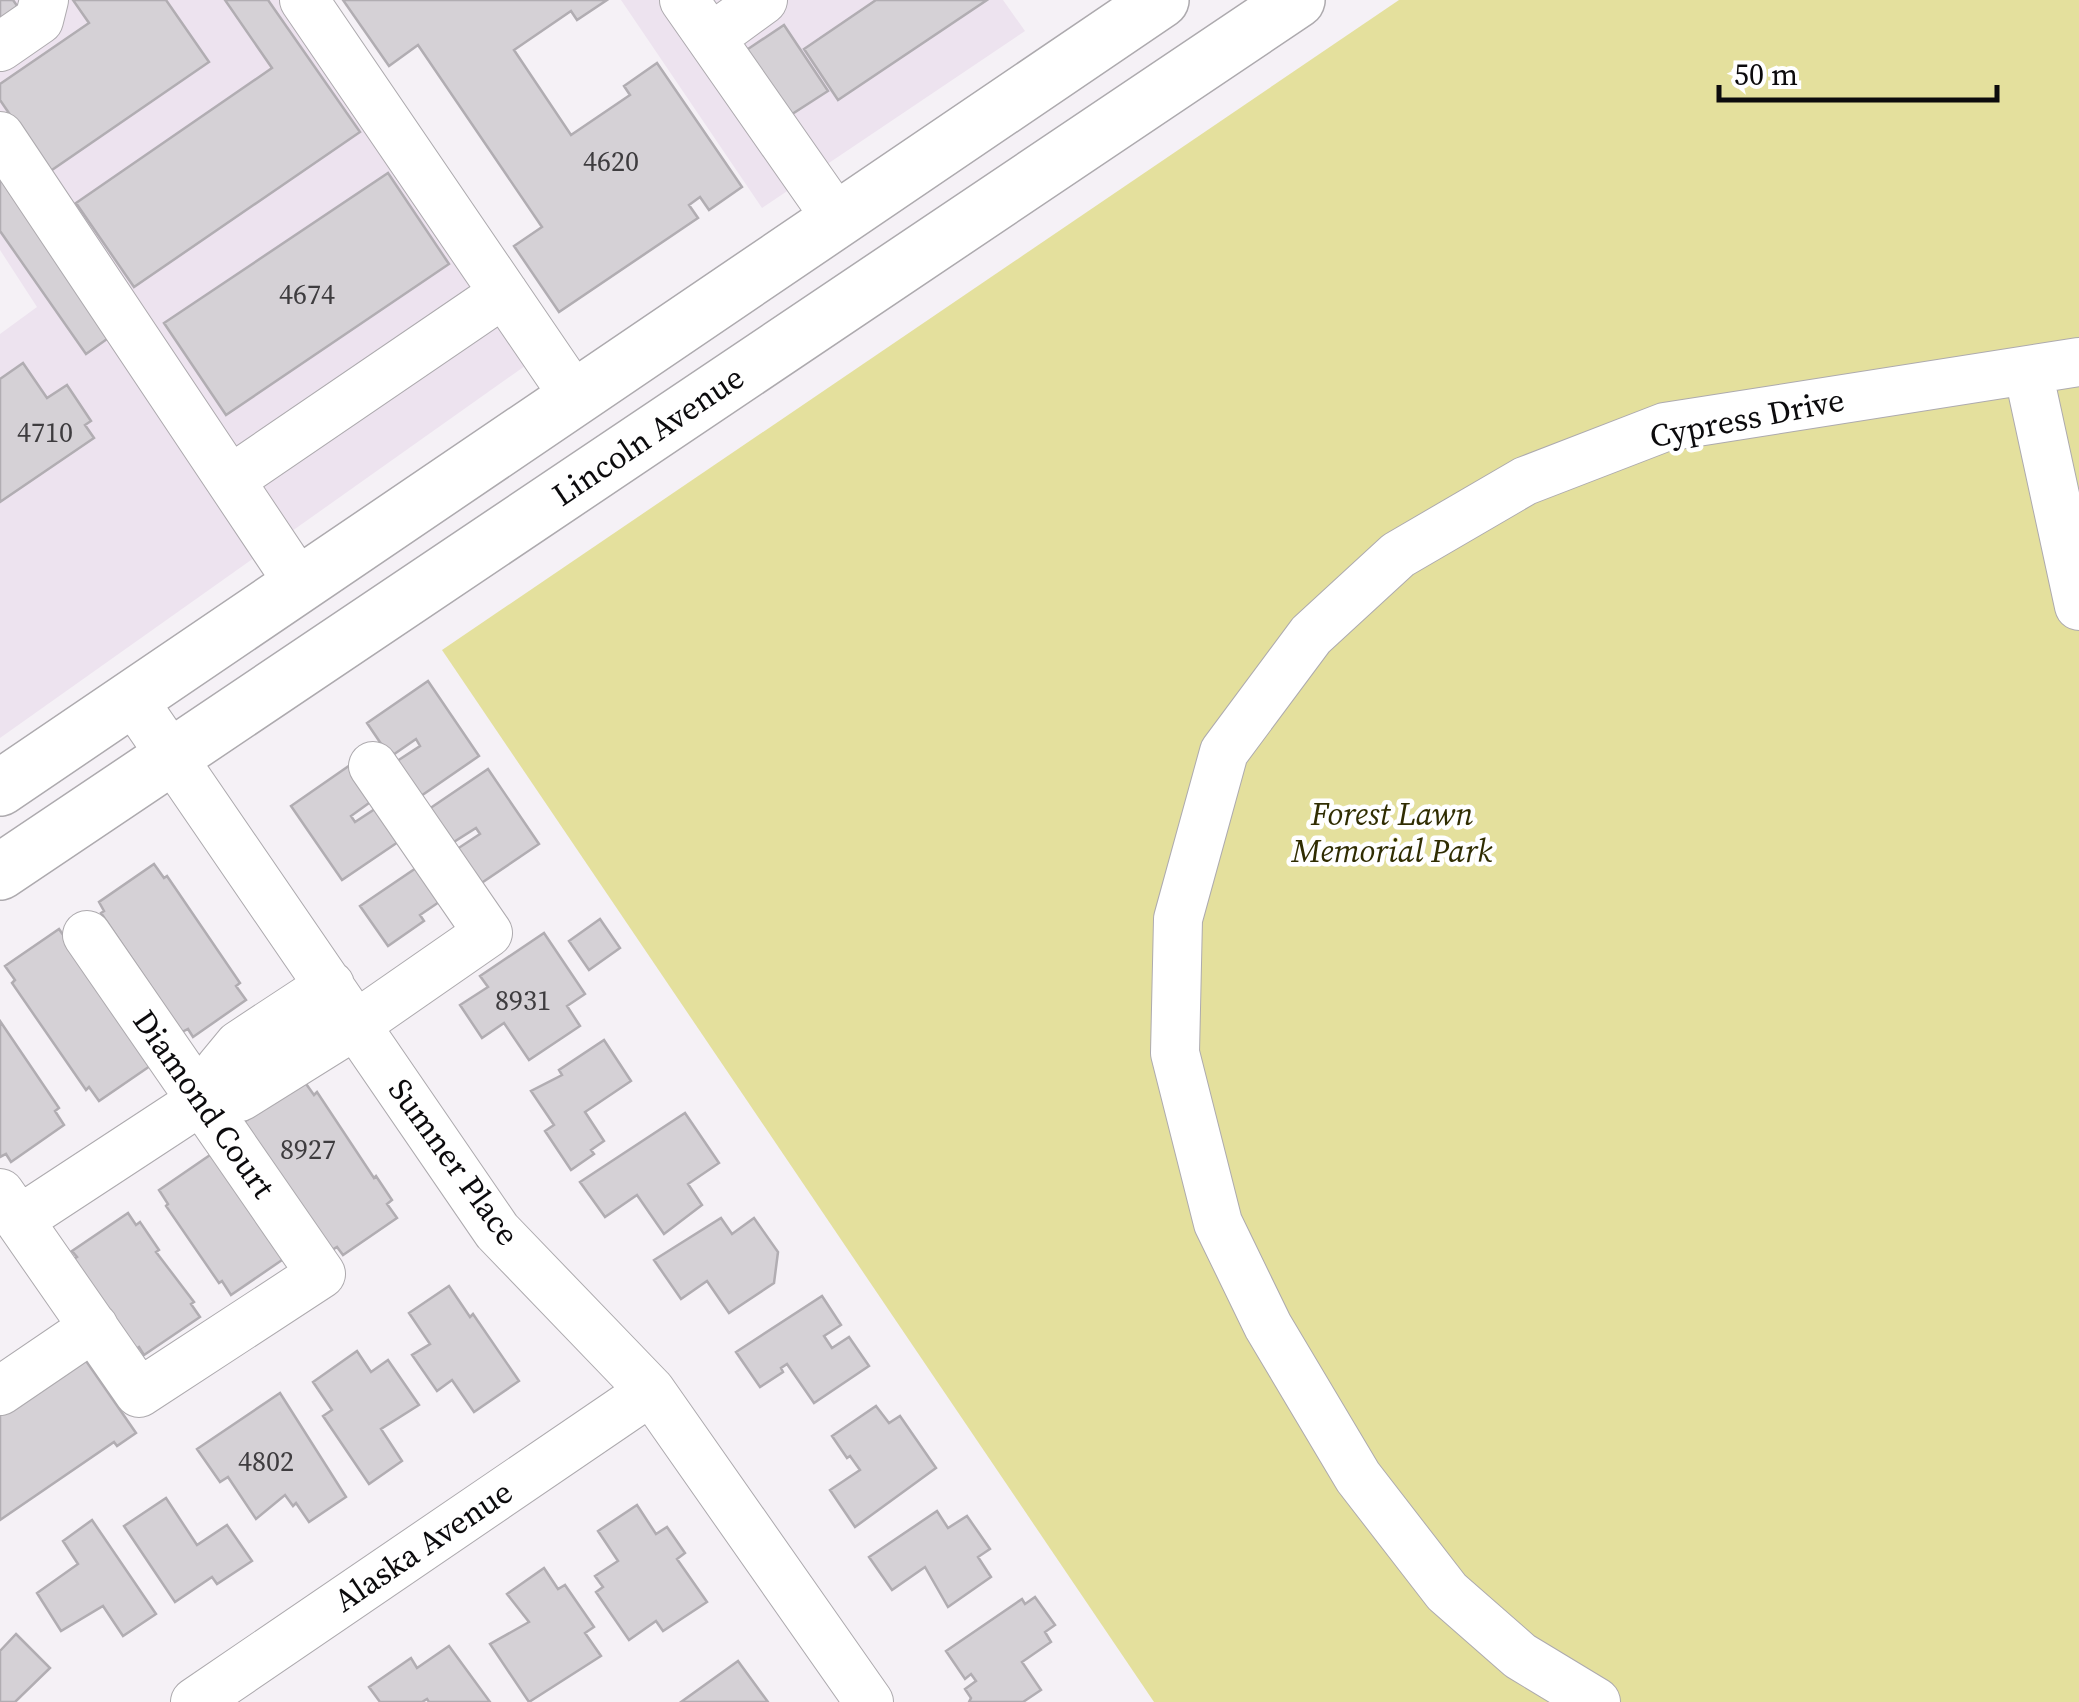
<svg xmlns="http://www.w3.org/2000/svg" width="2079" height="1702" font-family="'Source Serif 4',serif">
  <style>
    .built { fill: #ede3ef }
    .green { fill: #e4e09d }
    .building { fill: #d5d1d6; stroke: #b1adb2; stroke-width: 2.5 }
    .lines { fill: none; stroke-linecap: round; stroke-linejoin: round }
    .minor-casing { stroke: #adaaae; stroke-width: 50 }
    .major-casing { stroke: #adaaae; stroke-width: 58 }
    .minor { stroke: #fff; stroke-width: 48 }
    .major { stroke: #fff; stroke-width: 55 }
    .labels { text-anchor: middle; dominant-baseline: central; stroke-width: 9; stroke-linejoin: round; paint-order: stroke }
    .number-label { font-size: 28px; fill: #3e3c3f }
    .street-label { font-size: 32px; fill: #0c0b0d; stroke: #fff }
    .park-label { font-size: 32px; font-style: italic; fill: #302d02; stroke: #fff }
  </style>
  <rect width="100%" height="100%" fill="#f5f1f6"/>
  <!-- built -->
  <path class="built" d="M0,0H329L563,339L0,738V334L37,307L0,250Z
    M621,0H1003L1025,31L762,208Z"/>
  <!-- green -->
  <path class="green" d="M1399,0H2079V1702H1154L442,650Z"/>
  <!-- building -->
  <path class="building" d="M0,0H13L25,17L0,34Z
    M73,0H166L209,62L49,172L0,100V84L89,23Z
    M225,0H268L360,132L134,287L76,203L272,68Z
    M343,0H607L577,20L571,11L514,50L571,135L630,95L624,86L657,63L742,187L709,210L700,197L689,205L698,218L559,312L514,246L542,227L418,45L389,66Z
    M876,0H987L838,100L804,49Z
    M784,25L828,91L789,116L745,51Z
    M0,172L114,334L86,354L0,231Z
    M388,173L449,264L226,415L164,323Z
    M23,363L47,398L67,385L91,421L85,425L94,438L0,502V379Z
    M428,681L479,756L418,798L394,763L420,746L416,739L390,757L367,723Z
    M353,763L376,798L351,816L355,822L381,805L404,838L342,880L291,806Z
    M488,769L539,844L477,886L454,851L480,834L476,828L449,845L426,811Z
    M154,864L164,878L167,876L240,983L236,986L246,1000L193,1037L188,1029L182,1032L101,913L104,911L99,902Z
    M422,864L445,898L420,915L424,921L388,946L360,906Z
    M600,919L620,948L589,970L569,941Z
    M59,929L153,1064L99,1101L89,1087L86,1090L12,983L15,980L5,966Z
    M544,933L585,994L567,1006L580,1026L529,1060L504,1023L482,1038L460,1005L488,987L480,976Z
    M0,1021L59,1108L55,1111L64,1125L11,1162L6,1154L0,1157Z
    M604,1040L631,1081L585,1112L604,1141L591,1150L594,1154L571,1170L545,1131L554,1125L531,1091L562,1075L559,1070Z
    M304,1081L314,1095L317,1092L374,1178L376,1176L392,1200L387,1204L397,1218L343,1255L337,1247L332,1250L244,1122Z
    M685,1113L719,1163L688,1184L702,1205L664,1234L637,1195L605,1217L580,1182Z
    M213,1153L285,1258L231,1295L222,1281L219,1283L166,1206L168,1204L159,1190Z
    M128,1213L136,1225L140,1222L159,1250L156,1252L194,1302L191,1304L200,1317L144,1355L139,1347L133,1351L71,1261L77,1257L72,1251Z
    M721,1218L732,1234L754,1218L778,1252L774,1283L729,1313L707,1281L681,1299L654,1260Z
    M449,1286L470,1317L473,1314L519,1381L474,1412L452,1380L437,1391L412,1355L430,1344L409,1313Z
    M822,1296L841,1325L824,1336L832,1348L849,1337L869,1366L814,1403L787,1364L781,1368L783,1372L760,1387L736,1352Z
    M357,1351L371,1372L388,1360L419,1405L381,1429L402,1461L369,1484L323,1416L332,1410L313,1382Z
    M82,1355L136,1433L117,1446L114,1442L0,1520V1413Z
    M280,1393L346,1497L309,1522L296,1503L293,1506L285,1495L256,1519L228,1477L220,1482L197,1449Z
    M876,1406L889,1423L900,1416L936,1468L855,1527L830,1490L860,1470L850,1456L847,1458L832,1436Z
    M166,1498L197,1545L227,1525L252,1561L217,1584L212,1577L175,1602L124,1526Z
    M637,1505L656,1534L667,1527L685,1553L677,1559L707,1602L663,1631L656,1621L629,1640L596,1592L603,1587L595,1576L618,1561L598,1531Z
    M937,1511L948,1528L967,1516L990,1549L978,1557L991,1577L948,1607L925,1567L892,1590L869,1557Z
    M92,1520L156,1614L123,1636L103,1606L61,1631L37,1593L78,1564L63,1541Z
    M544,1568L558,1589L565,1585L594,1627L585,1633L601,1656L529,1702L490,1644L529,1622L507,1594Z
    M1035,1597L1055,1625L1045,1632L1051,1642L1022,1662L1041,1690L1023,1702H969L971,1698L965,1689L976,1681L971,1674L965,1679L946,1651L1022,1599L1025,1604Z
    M16,1634L50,1668L15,1702H0V1651Z
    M449,1646L490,1702H429L427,1699L422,1702H380L369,1687L411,1658L417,1668Z
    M738,1661L768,1702H681Z"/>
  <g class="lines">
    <!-- minor casing -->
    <g class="minor-casing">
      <path id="minor" d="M304,0L574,396
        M684,0L837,219
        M711,38L763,0
        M0,47L39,20L44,0
        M0,136L300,585
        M2028,371L2079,606
        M230,480L504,293
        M133,700L497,1231L651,1391L869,1702
        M202,1100L240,1097L357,1024L488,933L373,766
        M0,1193L139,1393L321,1274L87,935
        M19,1220L202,1100L220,1068L239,1045L330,985
        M0,1391L94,1327
        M195,1702L651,1391
        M1596,1702L1520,1656L1447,1592L1358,1477L1268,1326L1218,1223L1175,1053L1178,919L1224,752L1311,635L1398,555L1525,481L1665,427L2079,362"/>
    </g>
    <!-- major casing -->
    <g class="major-casing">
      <path id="major" d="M0,788L1161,0
        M0,872L1297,0"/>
    </g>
    <!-- minor -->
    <use href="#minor" class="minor"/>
    <!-- major -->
    <use href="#major" class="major"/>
  </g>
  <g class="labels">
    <!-- number labels -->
    <g class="number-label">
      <text x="611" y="161">4620</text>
      <text x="307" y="294">4674</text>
      <text x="45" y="432">4710</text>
      <text x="523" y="1000">8931</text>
      <text x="308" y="1149">8927</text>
      <text x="266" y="1461">4802</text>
    </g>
    <!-- street labels -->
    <g class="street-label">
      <text transform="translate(1747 418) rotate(-11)">Cypress Drive</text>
      <text transform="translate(648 436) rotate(-34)">Lincoln Avenue</text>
      <text transform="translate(204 1104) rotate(55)">Diamond Court</text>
      <text transform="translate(454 1162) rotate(54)">Sumner Place</text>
      <text transform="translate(423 1546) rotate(-34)">Alaska Avenue</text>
    </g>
    <!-- park labels -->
    <g class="park-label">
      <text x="1392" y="814">Forest Lawn<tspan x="1392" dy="37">Memorial Park</tspan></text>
    </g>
  </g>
  <!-- scale -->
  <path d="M1719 85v15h278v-15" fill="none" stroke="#0c0b0d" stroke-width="5"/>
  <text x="1734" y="85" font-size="30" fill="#0c0b0d" stroke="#ffffff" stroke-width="8" paint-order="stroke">50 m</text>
</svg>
